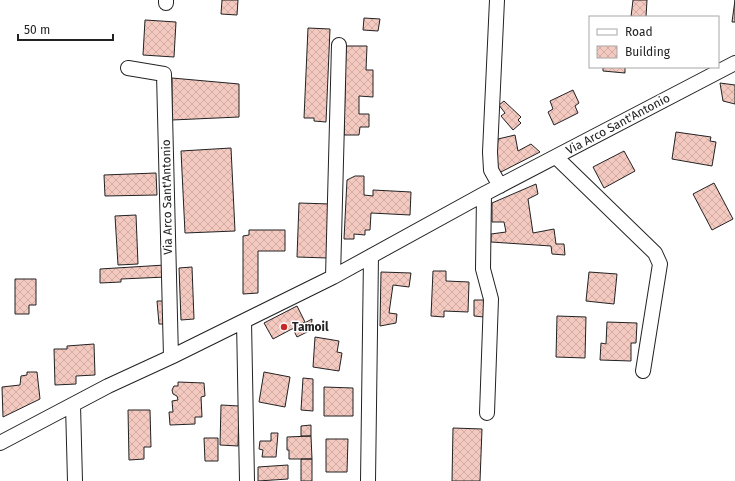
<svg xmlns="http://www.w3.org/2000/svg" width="735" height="481" font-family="'Fira Sans',sans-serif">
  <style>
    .building { fill: url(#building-cross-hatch); stroke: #222 }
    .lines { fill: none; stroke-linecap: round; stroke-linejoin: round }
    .minor-casing { stroke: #222; stroke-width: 16 }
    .minor { stroke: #fff; stroke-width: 14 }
    .poi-dot { fill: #c62828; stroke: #fff; stroke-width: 1.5 }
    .labels { text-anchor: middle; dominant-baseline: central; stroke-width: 3; stroke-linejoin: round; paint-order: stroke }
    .street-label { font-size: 12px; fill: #222; stroke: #fff }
    .poi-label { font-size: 12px; font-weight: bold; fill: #222; stroke: #fff; text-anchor: start }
  </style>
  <defs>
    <pattern id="building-cross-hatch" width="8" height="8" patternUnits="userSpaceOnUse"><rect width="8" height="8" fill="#f3c9c0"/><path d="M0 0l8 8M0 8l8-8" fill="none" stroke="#d0aca5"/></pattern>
  </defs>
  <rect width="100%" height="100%" fill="#fff"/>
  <!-- building -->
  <path class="building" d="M222,0H238L237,15L221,14Z
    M633,0H647L646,17H631Z
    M735,0V22H732Z
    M364,18L380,19L378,31L363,30Z
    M145,20L176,22L174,57L143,55Z
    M308,28L330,29L326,122L314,121V118H304Z
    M346,46H367L366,70H373V97L359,96V114H369V127H360L359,135H344Z
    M603,67H625V73L603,71Z
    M172,78L239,84V117L172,120Z
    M720,83L735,85V104L723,101Z
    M573,90L579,103L575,106L578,113L554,125L548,112L553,109L550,101Z
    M504,101L521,117L518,120L521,123L513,130L501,116L505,113L499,105Z
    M676,132L711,137L710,141L716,142L712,166L672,159Z
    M515,135L518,151L531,144L540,152L499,173L496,164L498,139Z
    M231,148L235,231L185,233L181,151Z
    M624,151L635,171L604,188L593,167Z
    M156,173L157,195L105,196L104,175Z
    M355,176H364V195L373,196V190L411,192L410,215L371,213L370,230H365V235L354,234V239H344L347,180Z
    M714,183L733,219L712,230L693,194Z
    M536,184L538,194L528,199L533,233L554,229L556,244H564L565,255L552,254L551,246L491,242V234L506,232L504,222H492V203Z
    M299,203L330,204L328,258L297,257Z
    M136,215L138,264L118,265L115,216Z
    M249,230H285V251H258V293L243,294V236L249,235Z
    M165,265L166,277L121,279V282L100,283V269Z
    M192,267L194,319L181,320L179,268Z
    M433,271H446V281L469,282L468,312L444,311V317L431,316Z
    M381,272L411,273L409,287L393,285L389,313L397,314L396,323L380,326Z
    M589,272L617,274L614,304L586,301Z
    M15,279H36V305H29V314H15Z
    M474,300H484V317L474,316Z
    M157,301H165L166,324H159Z
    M297,306L305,322L273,339L264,323Z
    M557,316L586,317L585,358L556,357Z
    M312,319L311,330L297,337L293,329Z
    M607,322L637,323L636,343H631V361L600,360L601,343L606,344Z
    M315,337L339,341L337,352L342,353L339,371L313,367Z
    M94,344L95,375L76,376V384L55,385L54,349H67V346Z
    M27,372H37L40,399L3,417L2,387L20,385L21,376L27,375Z
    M264,372L290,377L285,407L259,402Z
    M303,378L313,379V411L301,410Z
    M178,382L204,383L205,396L201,397L202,417H195V424L170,425L169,412H173L172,401L178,400L177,396L173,394L172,390L174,386H178Z
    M324,387L353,388V416H324Z
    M221,405L239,406L238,446L220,445Z
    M128,410H150L151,447H144V459L129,460Z
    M311,425V436H301V426Z
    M453,428L482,429L480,481H452Z
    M271,433H278L276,457H262L263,450L259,449L260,441H271Z
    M311,436L312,459H289V450H287V437Z
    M204,438H218V461H205Z
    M326,439H348L347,472H326Z
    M301,459H312V481H301Z
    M288,465V479L258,481V467Z"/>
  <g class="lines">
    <!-- minor casing -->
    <g class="minor-casing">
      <path id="minor" d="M497,0L490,152L491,170L500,186
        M166,3V0
        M128,68L164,74L171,357
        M556,157L655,253L660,264L643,371
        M484,194L483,269L491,299L487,413
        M333,277L339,45
        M244,321L247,481
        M73,405L75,481
        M0,443L108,386L171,357L333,277L484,194L735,63
        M368,481L371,256"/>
    </g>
    <!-- minor -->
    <use href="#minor" class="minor"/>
  </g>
  <!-- markers -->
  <circle class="poi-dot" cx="284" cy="327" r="4"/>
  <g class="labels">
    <!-- street labels -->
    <g class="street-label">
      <text transform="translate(618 124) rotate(-28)">Via Arco Sant'Antonio</text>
      <text transform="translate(167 197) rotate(-91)">Via Arco Sant'Antonio</text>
    </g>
    <!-- poi labels -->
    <g class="poi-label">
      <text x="292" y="327">Tamoil</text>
    </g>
  </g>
  <!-- legend -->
  <rect x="589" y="16" width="130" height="52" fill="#ffffff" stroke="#a7a7a7"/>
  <rect x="597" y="29" width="20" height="6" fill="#ffffff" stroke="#a7a7a7"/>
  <text x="625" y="36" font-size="12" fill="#222222">Road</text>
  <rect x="597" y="46" width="20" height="12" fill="url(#building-cross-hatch)" stroke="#a7a7a7"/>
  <text x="625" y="56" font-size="12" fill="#222222">Building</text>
  <!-- scale -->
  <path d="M18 34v6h95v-6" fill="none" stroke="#222222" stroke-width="2"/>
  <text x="24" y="34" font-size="12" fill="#222222" stroke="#ffffff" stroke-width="3" paint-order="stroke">50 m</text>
</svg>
